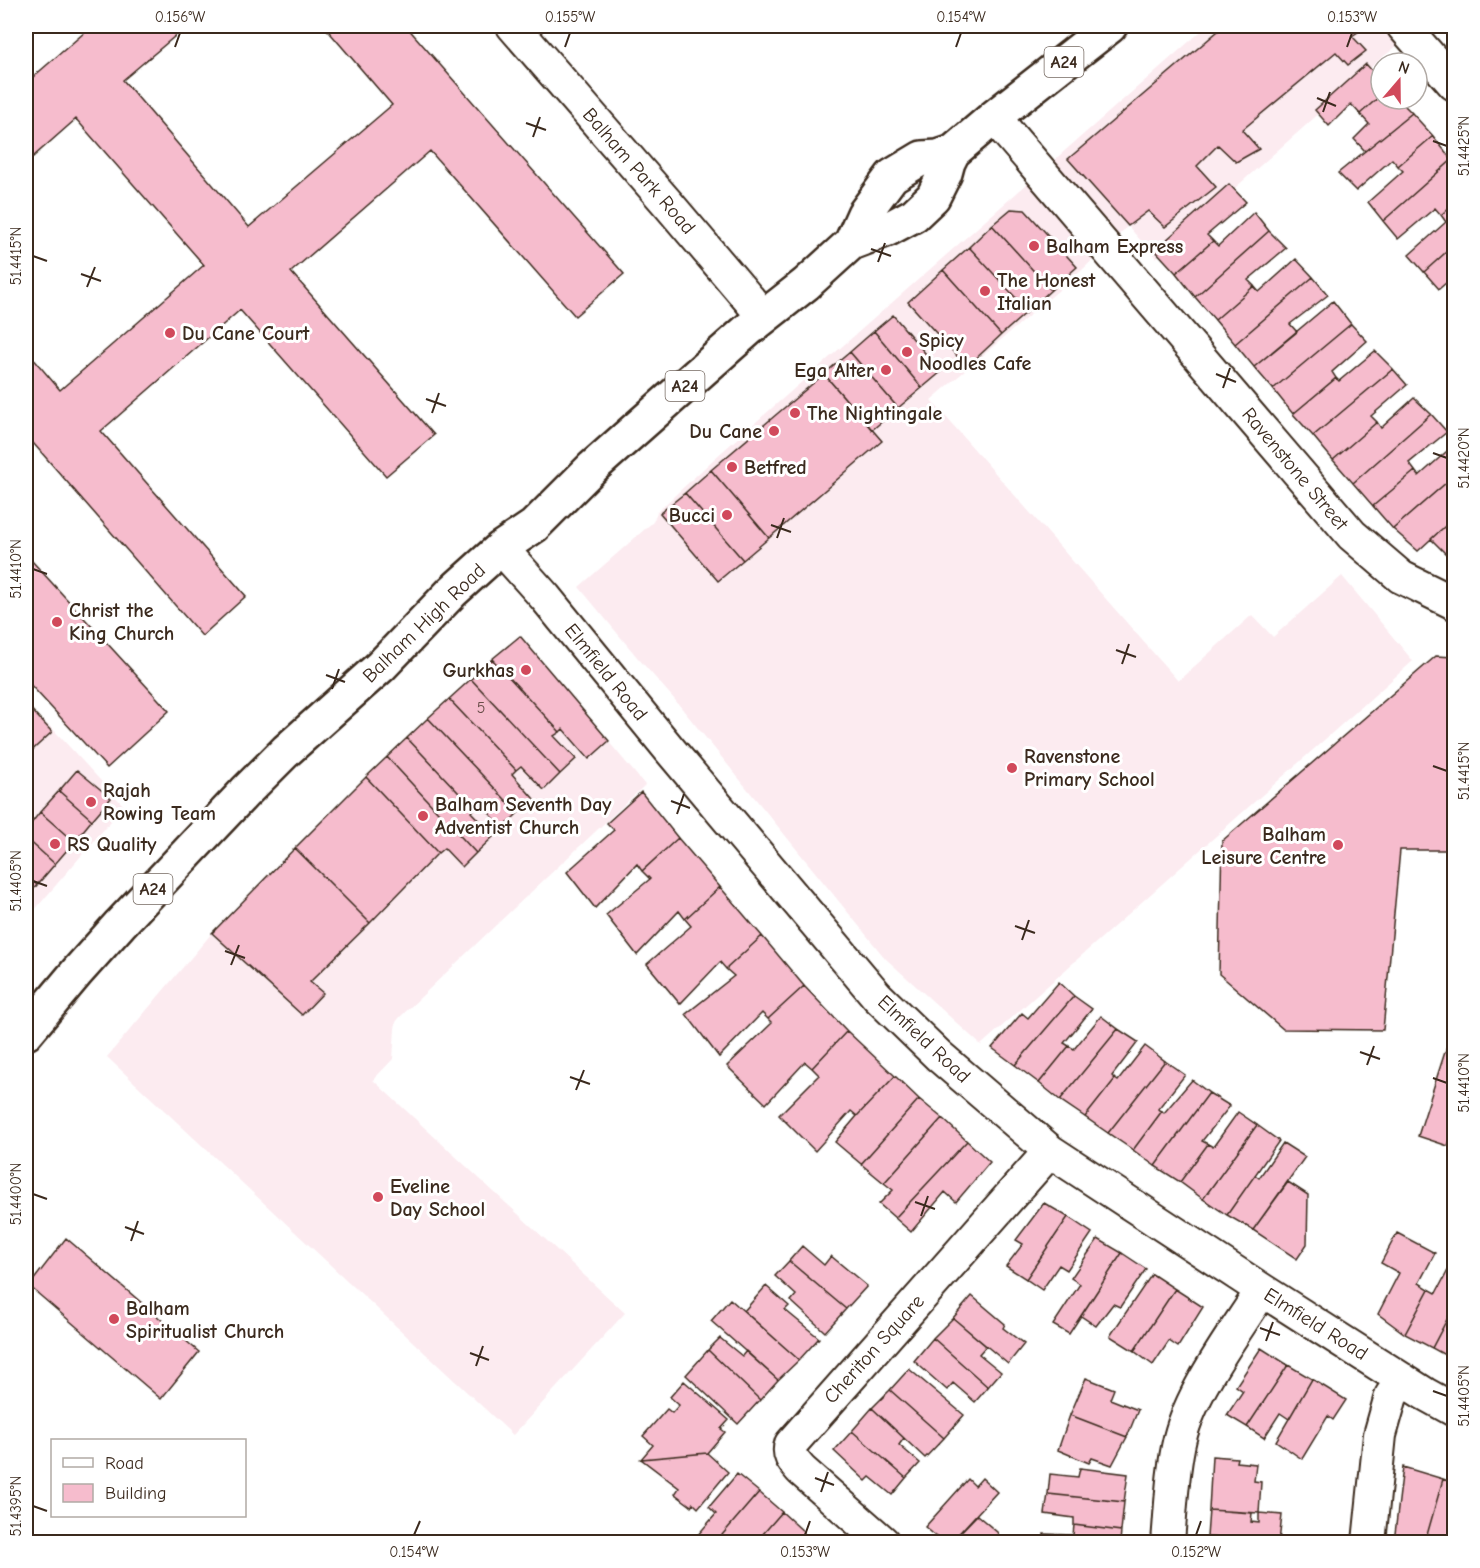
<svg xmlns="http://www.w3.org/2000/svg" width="1480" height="1568" font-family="'Comic Neue',sans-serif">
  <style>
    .built { fill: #fcebf0 }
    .building { fill: #f6bccd; stroke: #3b2a1e; stroke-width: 1.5 }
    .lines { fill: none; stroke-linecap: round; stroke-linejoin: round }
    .minor-casing { stroke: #3b2a1e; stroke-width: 36 }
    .trunk-casing { stroke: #3b2a1e; stroke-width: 38 }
    .minor { stroke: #fff; stroke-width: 32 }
    .trunk { stroke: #fff; stroke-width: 33 }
    .ticks { fill: none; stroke: #3b2a1e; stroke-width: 2 }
    .poi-dot { fill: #d1495b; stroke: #fff; stroke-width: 2 }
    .labels { text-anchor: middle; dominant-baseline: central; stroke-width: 6; stroke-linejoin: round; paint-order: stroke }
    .number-label { font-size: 16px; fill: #6a4e4a }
    .shield { fill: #fff; stroke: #766a62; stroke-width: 1.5 }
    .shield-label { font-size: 18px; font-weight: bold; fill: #3b2a1e }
    .street-label { font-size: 20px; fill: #3b2a1e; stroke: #fff }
    .poi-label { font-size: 20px; font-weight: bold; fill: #3b2a1e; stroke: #fff; text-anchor: start }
    .neatline { fill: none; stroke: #3b2a1e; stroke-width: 2 }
    .ticks-label { font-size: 15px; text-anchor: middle; fill: #3b2a1e }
  </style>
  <rect width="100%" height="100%" fill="#fff"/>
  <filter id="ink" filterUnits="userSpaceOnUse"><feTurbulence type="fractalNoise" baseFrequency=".0167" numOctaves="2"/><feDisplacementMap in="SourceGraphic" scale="12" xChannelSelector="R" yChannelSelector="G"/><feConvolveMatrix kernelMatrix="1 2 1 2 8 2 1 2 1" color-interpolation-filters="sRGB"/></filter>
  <g filter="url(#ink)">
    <!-- built -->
    <path class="built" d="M1207,26H1422L1383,57L1156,258L1128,226L1080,272L931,400L1178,681L1252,615L1273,637L1342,576L1413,661L981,1045L885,958L675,700L637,657L579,587L653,522L657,512L715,458Z
      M520,636L645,785L496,925L400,1017L396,1022L395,1029L393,1059L373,1080L625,1313L513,1435L107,1057L212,933L295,848L407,738L492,659Z
      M26,704L36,716L52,728L124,806L26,920Z"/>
    <!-- building -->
    <path class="building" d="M92,26H187L123,80L249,227L392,105L324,26H406L624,274L575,316L430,151L291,272L434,435L386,476L240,310L101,431L246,596L202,636L26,435V350L60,390L204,265L76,119L26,163V83Z
      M1224,26H1357L1361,30L1352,36L1366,51L1348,65L1336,52L1242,130L1259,149L1236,162L1218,145L1197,166L1216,187L1165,227L1148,211L1128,226L1068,159Z
      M1366,64L1381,81V95L1360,114L1351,104L1329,126L1315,110Z
      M1381,95V99H1398L1412,113L1365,151L1354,139L1369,124L1360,114Z
      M1412,113L1433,136L1398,166L1392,159L1356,191L1338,173Z
      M1433,136L1452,160L1383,221L1368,202L1403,171L1398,166Z
      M1452,160L1454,163V203L1441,215L1435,208L1398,239L1383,221Z
      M1229,184L1246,202L1207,235L1213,241L1176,273L1155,250Z
      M1454,203V245L1424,272L1409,255L1446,222L1441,215Z
      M1011,209L1025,210L1077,267L1051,290L992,225Z
      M1254,212L1269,231L1195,297L1176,273L1213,241L1218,246Z
      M992,225L1051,290L1028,311L969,247Z
      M1269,231L1286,248L1248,280L1254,286L1215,320L1195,297Z
      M1454,245V276L1439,289L1424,272Z
      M969,247L1028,311L1001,335L943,270Z
      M1296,259L1313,277L1235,344L1215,320L1254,286L1259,292Z
      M943,270L1001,335L967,367L908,302Z
      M1313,277L1328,295L1290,324L1297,332L1254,367L1235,344Z
      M1333,301L1351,324L1273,389L1254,367Z
      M893,315L941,372L922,388L874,331Z
      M1351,324L1367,341L1332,372L1336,378L1293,414L1273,389Z
      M874,331L922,388L898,408L850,352Z
      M1375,351L1393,369L1313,436L1293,414L1336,378L1339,381Z
      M850,352L898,408L872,430L824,374Z
      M1393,369L1407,385L1371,416L1377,422L1333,460L1313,436Z
      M824,374L882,441L769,538L711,470Z
      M1414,398L1431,414L1353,483L1333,460L1377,422L1381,428Z
      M1431,414L1447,432L1409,463L1415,471L1373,506L1353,483Z
      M1454,445V476L1393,529L1373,506L1415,471L1419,476Z
      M711,470L769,538L743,560L685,493Z
      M1454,476V518L1418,551L1393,529Z
      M685,493L743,560L718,581L660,513Z
      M1454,518V558L1452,560L1431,539Z
      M31,560L169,711L107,768L26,680V565Z
      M520,636L609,741L589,759L563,729L560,732L492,659Z
      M1436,656L1454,657V850H1400L1383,1030L1283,1029L1219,974L1222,841Z
      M492,659L560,732L554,736L576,759L560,774L471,679Z
      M471,679L560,774L544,790L521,766L516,770L449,699Z
      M449,699L516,770L512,774L534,799L518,813L428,718Z
      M26,704L52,732L26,756Z
      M428,718L518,813L503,828L480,803L474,809L407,738Z
      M407,738L474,809L471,812L494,836L476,853L387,757Z
      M387,757L476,853L462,867L444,848L438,853L366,777Z
      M77,770L111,798L92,820L59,791Z
      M366,777L438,853L370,923L295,848Z
      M59,791L92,820L74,842L40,812Z
      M641,792L678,838L642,871L637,864L595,908L567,872L614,830L607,823Z
      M40,812L74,842L55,864L26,838V830Z
      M26,838L55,864L37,885L26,876Z
      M678,838L720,887L685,919L679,911L637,955L606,915L650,879L642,871Z
      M295,848L370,923L310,982L323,993L302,1015L212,933Z
      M26,876L37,885L26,898Z
      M720,887L762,936L726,969L720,962L680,1004L647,964L691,926L685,919Z
      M762,936L804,986L768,1019L762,1013L719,1057L686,1014L734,976L726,969Z
      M1059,982L1074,996L1015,1065L992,1048L1022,1013L1028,1018Z
      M804,986L847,1031L812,1068L805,1062L766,1104L727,1066L772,1023L768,1019Z
      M1074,996L1092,1009L1064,1043L1069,1046L1039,1083L1015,1065Z
      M1101,1016L1118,1029L1060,1100L1039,1083L1069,1046L1074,1049Z
      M1454,1024V1127L1448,1146L1418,1136Z
      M1118,1029L1138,1042L1112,1076L1115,1079L1085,1117L1060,1100Z
      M847,1031L895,1076L857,1116L851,1111L815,1151L779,1115L819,1075L812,1068Z
      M1145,1046L1165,1061L1108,1133L1085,1117L1115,1079L1118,1081Z
      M1165,1061L1185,1075L1158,1109L1162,1111L1133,1150L1108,1133Z
      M895,1076L919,1099L861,1164L835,1142L857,1116Z
      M1192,1080L1209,1093L1155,1166L1133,1150L1162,1111L1164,1113Z
      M1209,1093L1230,1106L1202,1141L1208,1144L1180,1182L1155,1166Z
      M919,1099L942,1118L884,1183L861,1164Z
      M1238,1112L1257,1125L1203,1199L1180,1182L1208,1144L1213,1147Z
      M942,1118L967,1141L895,1218L879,1204L893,1190L884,1183Z
      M1257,1125L1279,1141L1227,1215L1203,1199Z
      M967,1141L990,1162L956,1202L945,1192L911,1232L895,1218Z
      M1283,1143L1305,1157L1253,1230L1227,1215L1255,1175L1259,1178Z
      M1288,1182L1308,1195L1307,1244L1297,1259L1253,1230Z
      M1044,1203L1068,1217L1026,1279L1006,1266L1023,1244L1016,1240Z
      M1068,1217L1092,1233L1067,1270L1059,1265L1042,1290L1026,1279Z
      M1397,1233L1435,1253L1419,1283L1429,1289L1405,1334L1378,1314L1399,1273L1381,1263Z
      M66,1238L199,1352L161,1399L29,1286Z
      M1098,1239L1122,1253L1069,1334L1053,1325L1080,1284L1071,1278Z
      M802,1246L824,1265L831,1256L867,1286L846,1309L789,1261Z
      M1122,1253L1146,1269L1120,1307L1113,1304L1096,1326L1081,1316Z
      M789,1261L846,1309L825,1332L791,1301L796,1295L775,1276Z
      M1452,1263L1454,1264V1306L1432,1348L1405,1334L1429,1289L1436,1293Z
      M1152,1274L1175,1289L1134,1351L1110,1336Z
      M766,1286L789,1306L785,1310L819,1338L799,1360L744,1311Z
      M1175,1289L1203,1307L1178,1347L1169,1341L1153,1365L1134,1351Z
      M972,1296L1005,1324L1003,1328L1024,1344L1008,1364L953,1318Z
      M730,1299L799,1360L778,1380L711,1321Z
      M1454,1306V1360L1432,1348Z
      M953,1318L986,1346L979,1354L1001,1372L988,1387L933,1338Z
      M720,1338L742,1356L746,1351L778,1380L760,1400L708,1350Z
      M933,1338L988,1387L975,1402L953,1383L947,1390L914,1361Z
      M1261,1348L1288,1365L1247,1427L1227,1415L1243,1391L1236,1386Z
      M708,1350L760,1400L738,1424L686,1375Z
      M1288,1365L1312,1379L1289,1419L1280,1413L1264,1438L1247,1427Z
      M909,1369L964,1415L944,1438L890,1390Z
      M1086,1378L1114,1389L1110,1399L1138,1410L1127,1437L1070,1415Z
      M1312,1379L1346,1400L1333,1420L1328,1416L1302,1459L1276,1441Z
      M684,1381L729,1420L721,1429L725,1432L707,1453L641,1459L653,1445L643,1436L667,1409L672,1413L679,1405L670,1397Z
      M890,1390L944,1438L925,1458L872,1408Z
      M872,1408L904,1438L899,1445L920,1463L906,1478L852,1431Z
      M1070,1415L1127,1437L1112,1465L1092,1458L1089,1463L1058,1450Z
      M852,1431L906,1478L892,1495L870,1477L866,1481L834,1451Z
      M707,1453L728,1472L698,1508L693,1503L691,1506L675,1494L679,1488L641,1459Z
      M1212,1456L1237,1458L1236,1462L1256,1464L1254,1481L1261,1482L1259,1513L1209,1510Z
      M1403,1467L1443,1479L1425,1542H1394Z
      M1080,1468L1128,1474L1124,1502L1048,1494L1050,1474L1078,1477Z
      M737,1474L759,1492L716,1542H703L696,1537L716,1514L709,1507Z
      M982,1478L997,1492L951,1542H943L925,1527L968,1479L975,1486Z
      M1443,1479L1454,1483V1542H1425Z
      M759,1492L782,1512L756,1542H749L746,1539L743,1542H716Z
      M1048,1494L1124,1502L1121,1531L1074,1525V1518L1045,1514Z
      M1209,1510L1252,1513L1251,1522L1259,1523V1513L1282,1515L1279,1542L1207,1537Z
      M782,1512L804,1532L794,1542H756Z
      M977,1515L998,1533L1000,1542H951Z
      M1074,1525L1121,1531L1120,1542H1044V1534L1073,1535Z
      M1207,1537L1275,1542H1206Z"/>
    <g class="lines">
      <!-- minor casing -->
      <g class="minor-casing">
        <path id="minor" d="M513,26L669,205L764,317
          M1403,26L1454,84
          M994,117L1352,535L1401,577L1454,603
          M501,548L545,597L670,750L877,996L939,1056L1050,1151L1262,1290L1425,1394L1454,1410
          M883,1542L801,1470C794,1462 787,1455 791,1444L1050,1151
          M1168,1542C1171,1508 1172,1471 1180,1438C1192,1389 1235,1333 1262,1290
          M1369,1542L1380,1435L1391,1396L1402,1379"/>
      </g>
      <!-- trunk casing -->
      <g class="trunk-casing">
        <path id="trunk" d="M851,243L864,214L892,176L922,158L938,157L953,152L994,117L1110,26
          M26,1033L77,972L120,924L245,792L287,750L381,666L452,592L501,548L534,526L593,467L620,443L750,328L806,284L851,243L888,229L914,215L933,197L945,173L948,162L953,152"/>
      </g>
      <!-- minor -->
      <use href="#minor" class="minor"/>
      <!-- trunk -->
      <use href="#trunk" class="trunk"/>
    </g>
  </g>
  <!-- ticks -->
  <path class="ticks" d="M175,47L180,33M565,47L570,33M956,47L961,33M1347,47L1352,33M1317,98L1336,106M1323,112L1330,92M526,123L546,130M533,137L540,117M1433,141L1447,146M871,249L891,256M33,256L47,261M878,262L885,243M81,274L101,281M87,287L95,267M1216,374L1236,382M1223,388L1230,368M426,399L446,406M432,413L439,393M1433,453L1447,458M771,525L791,532M777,538L784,518M33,569L47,574M1116,650L1136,657M1122,664L1129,644M326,675L345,682M332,689L339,669M1433,766L1447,771M671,801L690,808M677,814L684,794M33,881L47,886M1015,926L1035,933M1022,940L1029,920M225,951L245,958M231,965L239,945M1360,1052L1380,1059M1367,1065L1374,1046M570,1077L590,1084M1433,1078L1447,1083M576,1090L584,1070M33,1194L47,1199M915,1202L935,1209M921,1216L928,1196M125,1227L144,1234M131,1241L138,1221M1260,1328L1280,1335M1266,1341L1273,1322M470,1353L489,1360M476,1366L483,1346M1433,1391L1447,1396M815,1478L834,1485M821,1492L828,1472M33,1506L47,1511M414,1535L420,1521M805,1535L810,1521M1196,1535L1201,1521"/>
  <!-- markers -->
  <g class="poi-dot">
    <circle cx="1034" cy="246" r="6"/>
    <circle cx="985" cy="291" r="6"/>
    <circle cx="170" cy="333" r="6"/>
    <circle cx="907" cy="352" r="6"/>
    <circle cx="886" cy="370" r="6"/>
    <circle cx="795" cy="413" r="6"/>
    <circle cx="774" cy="431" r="6"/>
    <circle cx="732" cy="467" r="6"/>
    <circle cx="727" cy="515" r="6"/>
    <circle cx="57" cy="622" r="6"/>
    <circle cx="526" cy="670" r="6"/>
    <circle cx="1012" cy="768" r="6"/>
    <circle cx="91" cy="802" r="6"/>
    <circle cx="423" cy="816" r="6"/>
    <circle cx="55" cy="844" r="6"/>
    <circle cx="1338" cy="845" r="6"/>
    <circle cx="378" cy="1197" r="6"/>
    <circle cx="114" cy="1319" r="6"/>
  </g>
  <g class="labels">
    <!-- number labels -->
    <g class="number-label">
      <text x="481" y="708">5</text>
    </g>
    <!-- shield labels -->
    <g class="shield">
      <rect x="1044.5" y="47" width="39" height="30" rx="4.5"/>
      <rect x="665.5" y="371" width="39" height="30" rx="4.5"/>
      <rect x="133.5" y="874" width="39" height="30" rx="4.5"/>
    </g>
    <g class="shield-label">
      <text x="1064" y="62">A24</text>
      <text x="685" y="386">A24</text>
      <text x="153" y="889">A24</text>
    </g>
    <!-- street labels -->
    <g class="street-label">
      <text transform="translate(639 171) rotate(49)">Balham Park Road</text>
      <text transform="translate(1295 469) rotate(50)">Ravenstone Street</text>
      <text transform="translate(424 623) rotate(-44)">Balham High Road</text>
      <text transform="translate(606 672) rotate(51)">Elmfield Road</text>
      <text transform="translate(924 1039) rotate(43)">Elmfield Road</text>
      <text transform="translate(1316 1324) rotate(32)">Elmfield Road</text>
      <text transform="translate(874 1349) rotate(-48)">Cheriton Square</text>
    </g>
    <!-- poi labels -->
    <g class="poi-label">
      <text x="1046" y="246">Balham Express</text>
      <text x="997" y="280">The Honest<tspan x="997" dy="23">Italian</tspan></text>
      <text x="182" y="333">Du Cane Court</text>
      <text x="919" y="340">Spicy<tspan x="919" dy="23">Noodles Cafe</tspan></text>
      <text x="874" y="370" text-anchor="end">Ega Alter</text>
      <text x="807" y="413">The Nightingale</text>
      <text x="762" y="431" text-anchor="end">Du Cane</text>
      <text x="744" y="467">Betfred</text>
      <text x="715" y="515" text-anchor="end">Bucci</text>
      <text x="69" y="610">Christ the<tspan x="69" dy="23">King Church</tspan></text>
      <text x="514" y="670" text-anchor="end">Gurkhas</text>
      <text x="1024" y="756">Ravenstone<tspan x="1024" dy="23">Primary School</tspan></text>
      <text x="103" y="790">Rajah<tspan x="103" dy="23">Rowing Team</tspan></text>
      <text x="435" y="804">Balham Seventh Day<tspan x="435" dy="23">Adventist Church</tspan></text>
      <text x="1326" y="834" text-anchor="end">Balham<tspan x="1326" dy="23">Leisure Centre</tspan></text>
      <text x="67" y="844">RS Quality</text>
      <text x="390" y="1186">Eveline<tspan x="390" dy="23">Day School</tspan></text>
      <text x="126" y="1308">Balham<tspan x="126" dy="23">Spiritualist Church</tspan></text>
    </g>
  </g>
  <!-- margin -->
  <rect width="1480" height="1568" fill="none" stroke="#fff" stroke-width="66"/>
  <!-- legend -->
  <rect x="51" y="1439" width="195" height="78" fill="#ffffff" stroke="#b1aaa5" stroke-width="1.5"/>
  <rect x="63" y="1458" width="30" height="9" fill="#ffffff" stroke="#b1aaa5" stroke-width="1.5"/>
  <text x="105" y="1469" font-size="18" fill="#3b2a1e">Road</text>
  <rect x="63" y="1484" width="30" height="18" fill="#f6bccd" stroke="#b1aaa5" stroke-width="1.5"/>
  <text x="105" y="1499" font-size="18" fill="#3b2a1e">Building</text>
  <!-- north arrow -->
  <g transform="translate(1399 81) rotate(20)"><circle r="28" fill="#ffffff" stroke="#b1aaa5" stroke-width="1.5"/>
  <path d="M0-4.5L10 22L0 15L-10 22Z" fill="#d1495b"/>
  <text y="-9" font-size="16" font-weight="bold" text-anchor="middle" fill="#3b2a1e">N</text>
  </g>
  <rect x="33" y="33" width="1414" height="1502" class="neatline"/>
  <g class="ticks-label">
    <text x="180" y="22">0.156°W</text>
    <text x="570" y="22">0.155°W</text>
    <text x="961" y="22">0.154°W</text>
    <text x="1352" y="22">0.153°W</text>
    <text transform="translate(1464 146) rotate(-90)" y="5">51.4425°N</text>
    <text transform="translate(16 256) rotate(-90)" y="5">51.4415°N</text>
    <text transform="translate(1464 458) rotate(-90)" y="5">51.4420°N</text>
    <text transform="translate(16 569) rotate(-90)" y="5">51.4410°N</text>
    <text transform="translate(1464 771) rotate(-90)" y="5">51.4415°N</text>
    <text transform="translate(16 881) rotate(-90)" y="5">51.4405°N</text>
    <text transform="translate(1464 1083) rotate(-90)" y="5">51.4410°N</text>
    <text transform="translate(16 1194) rotate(-90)" y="5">51.4400°N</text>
    <text transform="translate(1464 1396) rotate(-90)" y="5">51.4405°N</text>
    <text transform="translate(16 1506) rotate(-90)" y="5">51.4395°N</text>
    <text x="414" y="1557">0.154°W</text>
    <text x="805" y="1557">0.153°W</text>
    <text x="1196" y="1557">0.152°W</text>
  </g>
</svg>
